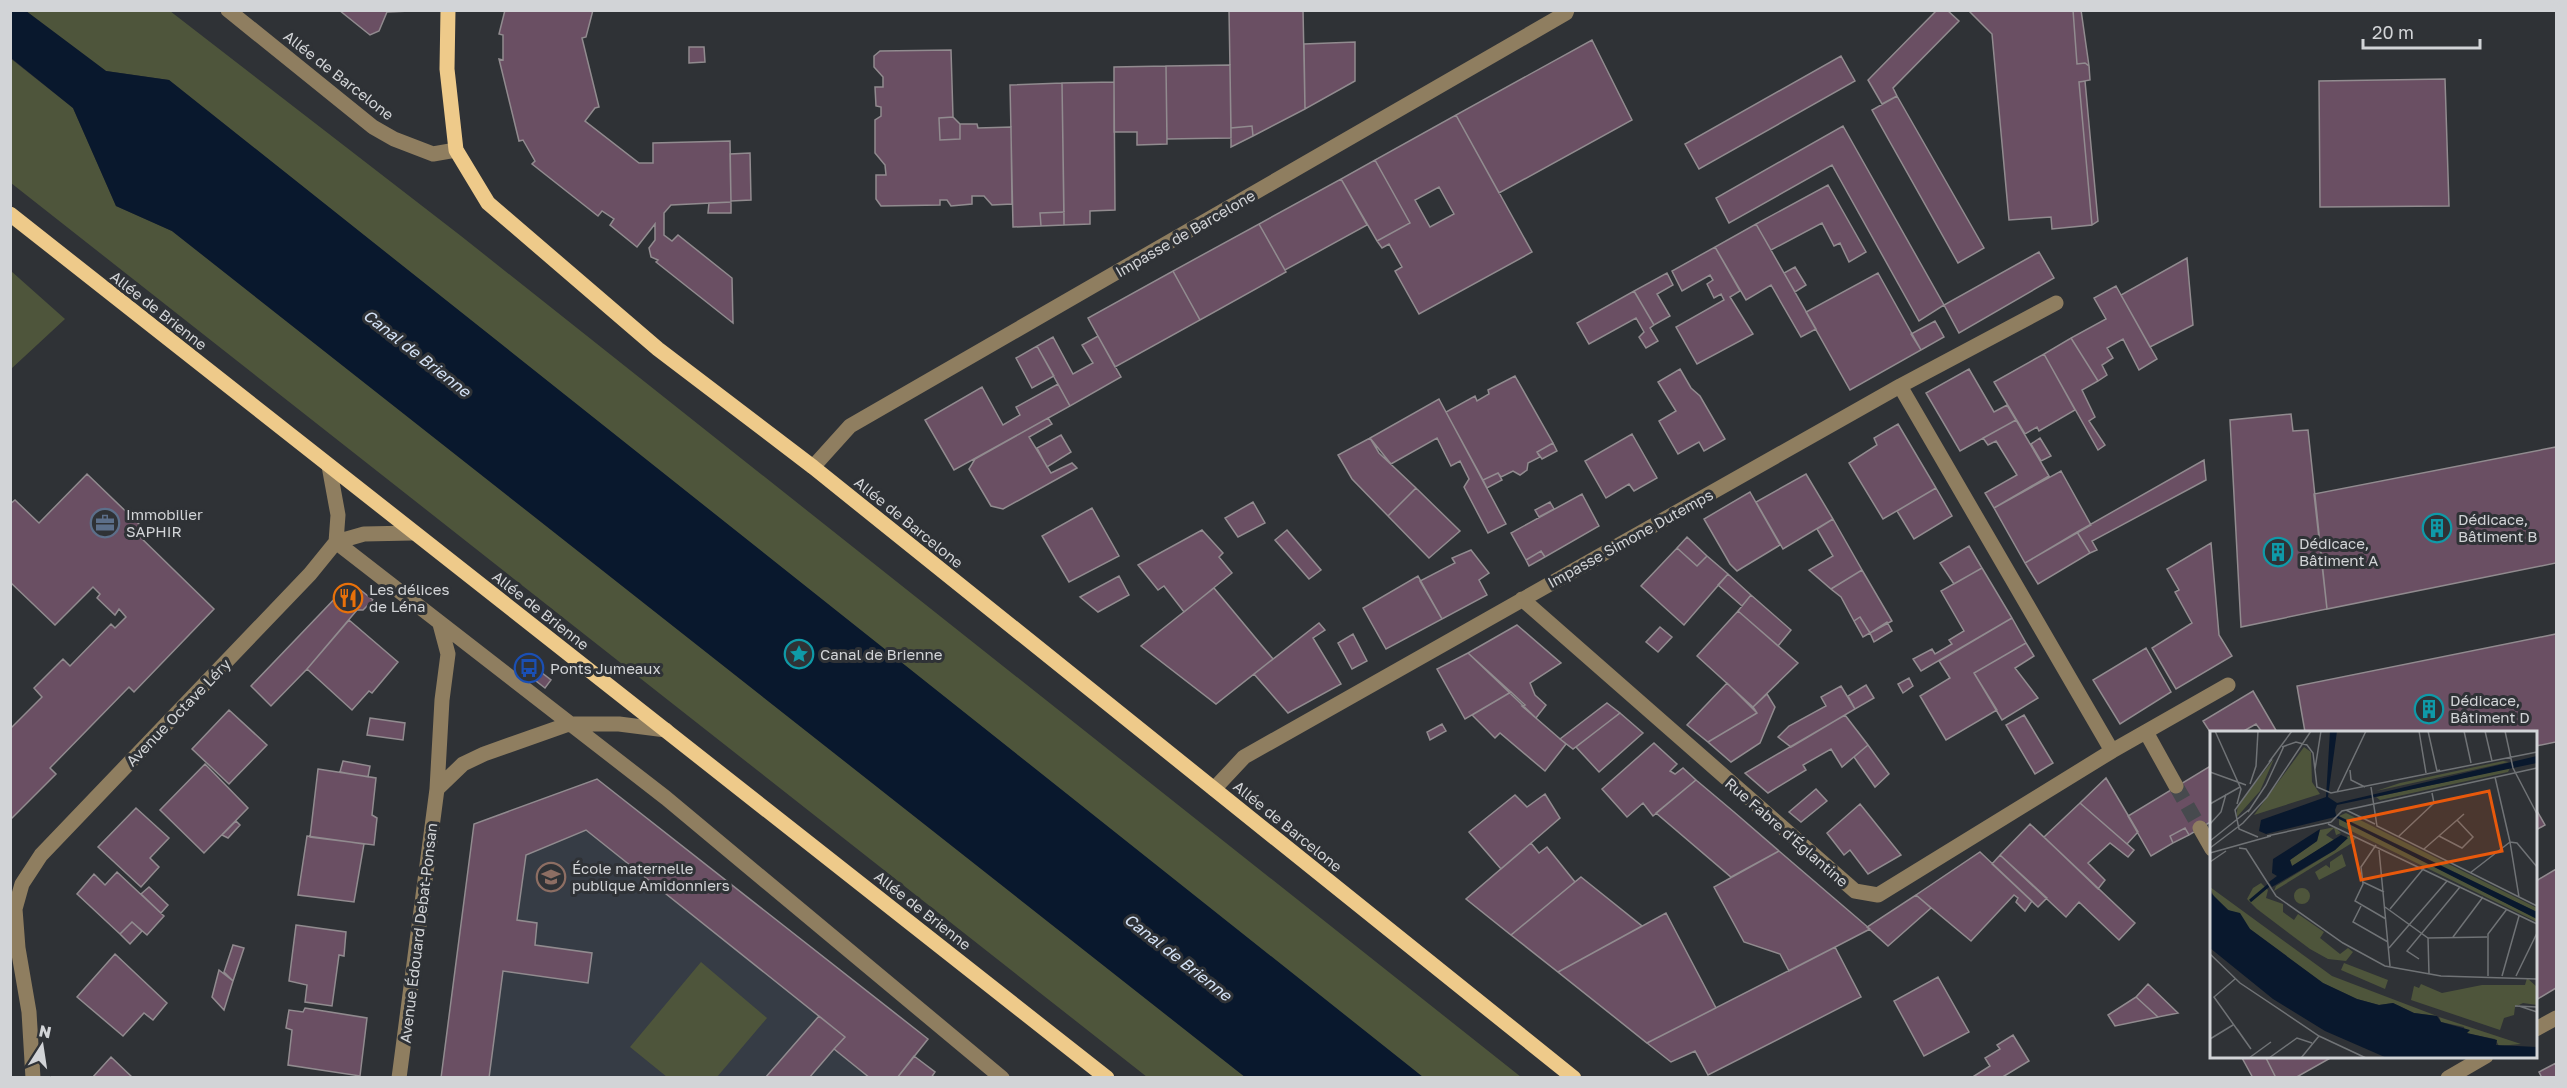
<svg xmlns="http://www.w3.org/2000/svg" width="2567" height="1088" font-family="'Golos Text',sans-serif">
  <style>
    .built { fill: #363c45 }
    .green { fill: #4e553b }
    .water { fill: #09182d }
    .building { fill: #6a4f63; stroke: #918b8f; stroke-width: 1.5; fill-rule: evenodd }
    .lines { fill: none; stroke-linecap: round; stroke-linejoin: round }
    .minor-tunnel { stroke: #474a4e; stroke-width: 15; stroke-dasharray: 15 8; stroke-linecap: butt }
    .minor { stroke: #8f7e60; stroke-width: 15 }
    .major { stroke: #eeca8a; stroke-width: 15 }
    .labels { text-anchor: middle; dominant-baseline: central; stroke-width: 6; stroke-linejoin: round; paint-order: stroke }
    .street-label { font-size: 15px; fill: #d2d4d7; stroke: #2f3236 }
    .poi-label { font-size: 15px; fill: #d2d4d7; stroke: #2f3236; text-anchor: start }
    .water-label { font-size: 16px; font-style: italic; fill: #d4e2f6; stroke: #2f3236 }
    .inset-river { fill: none; stroke: #09182d; stroke-width: 3 }
    .inset-road { fill: none; stroke: #707376; stroke-width: 1.5 }
    .view { fill: #e8590c; fill-opacity: 0.15; stroke: #e8590c; stroke-width: 3 }
    .inset-edge { fill: none; stroke: #d2d4d7; stroke-width: 3 }
  </style>
  <rect width="100%" height="100%" fill="#2f3236"/>
  <!-- built -->
  <path class="built" d="M597,779L897,1077L441,1078L474,824Z"/>
  <!-- green -->
  <path class="green" d="M26,11H170L461,236L1521,1077H1422L169,80L106,71Z
    M10,58L73,108L116,206L172,231L1245,1077H1147L11,183Z
    M11,271L65,319L11,369Z
    M701,962L767,1018L717,1077H667L630,1047Z"/>
  <!-- water -->
  <path class="water" d="M10,11H26L106,71L169,80L1423,1077H1245L172,231L116,206L73,108L11,58Z"/>
  <!-- building -->
  <path class="building" d="M339,10H410V11L387,12L379,31L370,35Z
    M505,10H593L586,37L582,38L599,107L595,108L585,121L639,163H653V143L730,141L731,202L671,205L664,213V235L672,241L678,235L732,278L733,323L656,262L658,260L651,257L649,248L655,240V224L637,247L610,225L614,219L602,211L598,216L532,164L535,161L523,140L519,141L499,59L503,60V35L499,34Z
    M1229,10H1303L1305,109L1253,136L1252,126L1231,128Z
    M1937,10H1947L1959,21L1893,88L1897,96L1882,104L1868,80Z
    M1968,10H2073L2077,64L2085,63L2089,66L2090,80L2079,82L2092,225L2052,229L2051,217L2009,220L1992,34Z
    M2073,10H2081L2089,66L2085,63L2077,64Z
    M1592,40L1632,120L1499,193L1456,115Z
    M1355,42V81L1305,109L1304,44Z
    M689,47H704L705,62L689,63Z
    M951,50L953,117L939,118L940,140L960,139V124H977L978,128L1011,127L1012,204L992,205L984,196H972V204L951,206L947,200H940V205L881,206L876,199V175H886L885,165L875,153V120L881,116V107L876,106L875,87H883V77L874,67V56L880,51Z
    M1841,56L1855,81L1699,169L1685,144Z
    M1230,65L1231,138L1167,139L1166,66Z
    M1166,66L1167,144L1137,145V132H1114V67Z
    M2445,79L2449,206L2320,207L2319,81Z
    M2085,81L2098,221L2092,225L2079,82Z
    M1114,82L1115,210L1090,211V224L1064,225L1062,83Z
    M1062,83L1064,212L1040,213L1041,226L1013,227L1010,85Z
    M1897,96L1984,248L1958,263L1872,110Z
    M1456,115L1532,252L1419,314L1395,271L1402,267L1389,244L1382,248L1377,241L1410,223L1375,160ZM1439,187L1454,214L1430,227L1415,200Z
    M953,117L960,124V139L940,140L939,118Z
    M1252,126L1253,136L1231,147V128Z
    M1843,126L1944,305L1919,321L1832,165L1729,223L1716,198Z
    M750,153L751,200L731,201L730,154Z
    M1375,160L1410,223L1377,241L1341,179Z
    M1341,179L1367,225L1285,270L1259,224Z
    M1828,185L1866,252L1849,262L1840,243L1834,246L1822,223L1771,250L1756,224Z
    M731,202V213H708L709,203Z
    M1064,212V225L1041,226L1040,213Z
    M1259,224L1286,272L1200,320L1173,271Z
    M1756,224L1816,329L1801,337L1771,285L1746,300L1715,247Z
    M1715,247L1740,291L1730,297L1753,334L1697,364L1676,327L1724,300L1721,294L1714,298L1707,284L1713,280L1710,275L1682,291L1672,271Z
    M2039,252L2054,278L1959,333L1944,305Z
    M2187,258L2193,325L2150,347L2121,295Z
    M1795,267L1806,285L1795,292L1784,273Z
    M1173,271L1200,320L1115,367L1088,318Z
    M1667,273L1673,285L1657,294L1670,316L1654,325L1634,291Z
    M1878,273L1921,350L1850,390L1806,312Z
    M2116,286L2157,359L2139,370L2123,339L2107,348L2113,358L2102,365L2107,375L2098,381L2071,338L2106,319L2094,298Z
    M1634,291L1654,325L1650,328L1658,341L1646,348L1639,337L1644,332L1636,318L1589,344L1577,323Z
    M1935,321L1944,337L1921,350L1911,334Z
    M1098,336L1121,377L1070,406L1037,346L1053,337L1073,374L1093,363L1082,345Z
    M2071,338L2098,381L2082,390L2095,417L2089,421L2105,445L2098,450L2044,354Z
    M1037,346L1054,376L1032,388L1016,358Z
    M2044,354L2075,410L2039,431L2037,427L2025,434L1994,382Z
    M1680,369L1691,388L1700,396L1725,439L1704,451L1699,442L1678,454L1659,421L1676,411L1658,382Z
    M1969,369L1994,412L2007,405L2016,420L1960,451L1926,393Z
    M1515,376L1553,443L1537,452L1540,457L1528,463L1527,470L1520,475L1513,471L1501,477L1498,473L1483,480L1446,412L1475,396L1477,401L1489,394L1488,390Z
    M1058,384L1070,406L954,470L925,420L982,387L1003,425L1020,415L1016,407Z
    M1439,399L1506,524L1488,533L1464,487L1469,479L1460,461L1451,466L1437,438L1391,464L1370,438Z
    M2291,414L2293,431L2308,430L2327,609L2241,627L2230,420Z
    M1048,418L1052,424L1029,437L1051,473L1072,463L1077,468L1003,509L991,506L969,469L975,459Z
    M2016,420L2049,476L1994,508L1985,493L2017,475L1996,441L1988,445L1983,438Z
    M1898,424L1936,488L1883,519L1849,463L1877,445L1874,438Z
    M1632,434L1657,478L1634,491L1629,484L1606,498L1585,461Z
    M1061,435L1071,452L1047,467L1037,448Z
    M1370,438L1379,453L1416,488L1388,516L1352,479L1338,455Z
    M2040,438L2051,456L2041,461L2031,444Z
    M1553,443L1557,451L1542,459L1537,452Z
    M2556,447V563L2327,609L2314,494Z
    M2204,460L2206,480L2092,541L2097,550L2090,553L2077,532Z
    M2061,471L2091,525L2025,563L1994,508Z
    M1498,473L1502,480L1487,488L1483,480Z
    M87,474L141,526L135,532L214,609L134,692L129,687L50,768L56,774L10,820V729L42,697L34,688L63,659L70,666L111,624L115,628L126,617L119,609L115,615L97,598L100,594L93,587L55,625L10,582V504L15,500L39,523Z
    M1806,474L1833,519L1783,549L1756,502Z
    M1416,488L1460,531L1429,558L1388,516Z
    M1936,488L1952,516L1914,539L1897,511Z
    M1750,492L1780,545L1737,571L1730,564L1704,519Z
    M1582,494L1599,526L1545,557L1541,551L1526,560L1511,533Z
    M1253,502L1265,523L1238,537L1225,518Z
    M1550,502L1554,509L1539,517L1535,510Z
    M1092,508L1119,556L1069,582L1042,536Z
    M1833,519L1862,570L1831,589L1809,570L1833,556L1817,529Z
    M1202,530L1223,553L1219,557L1232,573L1184,612L1164,586L1158,590L1138,565Z
    M1287,530L1321,570L1309,579L1275,540Z
    M2077,532L2090,553L2038,584L2025,563Z
    M1687,537L1707,556L1697,566L1677,548Z
    M2211,543L2219,635L2232,656L2176,689L2152,648L2192,623L2175,592L2179,590L2167,569Z
    M1969,546L1982,568L1954,584L1940,563Z
    M1677,548L1697,566L1707,556L1728,574L1684,625L1641,586Z
    M1471,550L1489,573L1479,580L1487,595L1442,619L1420,581L1455,563L1452,558Z
    M1541,551L1545,557L1529,566L1526,560Z
    M1982,568L2012,618L1921,671L1913,659L1932,649L1935,654L1952,644L1949,640L1964,631L1941,591Z
    M1862,570L1892,621L1870,633L1860,617L1854,621L1841,597L1831,589Z
    M1728,574L1751,595L1742,606L1718,585Z
    M1119,576L1129,595L1098,612L1080,597Z
    M1418,576L1442,619L1386,649L1363,608Z
    M358,588L373,600L363,610H357L307,669L271,706L251,686L344,589Z
    M1214,588L1273,659L1216,704L1141,646Z
    M1751,595L1791,630L1778,646L1738,611Z
    M1738,611L1798,663L1753,707L1697,656Z
    M1860,617L1870,633L1863,637L1854,621Z
    M2012,618L2026,643L1974,673L1997,710L1946,740L1920,696L1950,678L1939,661Z
    M349,620L398,662L372,693L369,691L352,710L307,669Z
    M1887,622L1892,631L1874,642L1870,633Z
    M1319,623L1325,630L1313,638L1341,684L1288,713L1254,674Z
    M1517,625L1561,663L1530,683L1535,695L1546,705L1536,718L1468,653Z
    M1660,627L1672,637L1658,652L1646,642Z
    M1353,634L1367,661L1352,669L1338,643Z
    M2556,634V742L2536,746V732H2305L2297,686Z
    M2026,643L2034,656L2015,668L2038,698L2002,720L1974,673Z
    M2146,648L2171,692L2120,724L2093,680Z
    M1468,653L1511,692L1465,719L1437,669Z
    M537,669L551,680L545,688L531,677Z
    M1909,678L1913,686L1903,693L1898,684Z
    M1727,683L1757,713L1708,742L1687,725Z
    M1866,685L1874,698L1855,709L1848,696Z
    M1841,686L1855,709L1791,747L1778,737L1789,726L1826,706L1821,697Z
    M2253,691L2277,732H2262L2256,724L2242,732H2212V735L2203,721Z
    M1511,692L1525,705L1522,706L1566,744L1545,771L1500,733L1495,738L1472,715Z
    M1767,694L1775,707L1760,743L1731,762L1708,742L1757,713L1753,707Z
    M1607,703L1620,713L1573,749L1560,739Z
    M229,710L267,745L229,784L192,749Z
    M1620,713L1643,733L1599,772L1576,747Z
    M1845,715L1868,745L1842,767L1831,749L1803,765L1806,770L1768,793L1745,773Z
    M2024,715L2053,763L2035,774L2006,725Z
    M370,718L405,723L403,740L367,735Z
    M1442,724L1446,731L1430,740L1427,732Z
    M1654,743L1677,764L1670,771L1675,774L1683,768L1696,780L1653,816L1643,803L1627,817L1602,789Z
    M1868,745L1889,774L1875,787L1854,757Z
    M343,761L370,766L368,777L340,772Z
    M205,764L248,808L204,853L160,810Z
    M2212,765V821L2189,835L2185,828L2170,836L2173,843L2151,856L2128,816Z
    M318,769L376,778L372,815L377,818L374,845L310,837Z
    M2106,778L2138,832L2127,844L2080,803Z
    M597,779L928,1039L897,1078H870L834,1049L845,1037L586,830L526,855L517,920L537,923L535,945L592,953L588,983L503,971L489,1078H441L474,824Z
    M1696,780L1734,812L1779,851L1731,877L1656,813Z
    M1816,789L1827,801L1801,822L1789,812Z
    M1545,794L1560,818L1501,869L1469,832L1515,795L1527,807Z
    M2080,803L2134,850L2128,857L2110,843L2088,863L2105,880L2098,889L2044,837Z
    M1860,804L1901,855L1868,874L1850,850L1844,855L1827,833Z
    M136,808L169,838L150,858L159,867L141,887L98,847Z
    M2536,809L2545,825L2536,830Z
    M236,821L240,825L228,838L222,835Z
    M2030,824L2135,923L2119,940L2079,902L2066,917L2000,855Z
    M2185,828L2189,835L2173,843L2170,836Z
    M307,836L364,844L354,902L298,895Z
    M1531,843L1539,853L1547,847L1575,882L1511,935L1466,899Z
    M1779,851L1870,929L1789,971L1780,954L1744,942L1714,887Z
    M1980,852L2032,901L2025,911L2016,902L2018,898L2014,895L1971,941L1916,895Z
    M2000,855L2047,898L2038,907L1992,864Z
    M2556,869V988L2536,1000V881Z
    M117,872L164,916L147,935L132,922L120,934L77,894L94,874L105,885Z
    M1581,877L1642,926L1558,972L1511,935Z
    M149,887L168,905L161,913L141,894Z
    M1916,895L1931,908L1888,946L1867,927Z
    M1666,913L1716,1008L1647,1043L1558,972Z
    M132,922L142,931L130,944L120,934Z
    M296,925L346,932L344,956L339,955L332,1006L305,1002L307,985L289,981Z
    M233,945L244,948L233,981L224,972Z
    M1835,947L1861,997L1708,1075L1695,1051L1671,1062L1647,1043Z
    M115,954L167,1003L153,1020L144,1013L123,1036L77,997Z
    M219,970L233,981L224,1010L212,997Z
    M1938,977L1969,1032L1924,1056L1894,1001Z
    M2148,984L2178,1013L2158,1017L2136,997Z
    M2136,997L2158,1017L2115,1026L2108,1015Z
    M305,1008L367,1018L360,1076L288,1065L292,1030L286,1028L289,1010L303,1012Z
    M819,1016L845,1037L834,1049L809,1078H765Z
    M2013,1035L2029,1061L2001,1078H1971L1990,1066L1985,1058L2000,1049L1997,1045Z
    M914,1056L935,1072L931,1078H897Z
    M2241,1056H2265L2276,1078H2253Z
    M2265,1056H2334L2295,1078H2276Z
    M111,1057L133,1078H92Z
    M2556,1063V1078H2542L2539,1072Z"/>
  <g class="lines">
    <!-- minor-tunnel -->
    <path class="minor-tunnel" d="M2176,786L2200,828"/>
    <!-- minor -->
    <path class="minor" d="M228,10L373,127L394,139L433,154L456,150
      M329,466L338,515L336,542
      M813,467L850,426L1566,13L1567,10
      M336,542L666,798L1002,1078
      M1522,599L1855,891L1878,895L2112,751L1900,386
      M2146,732L2176,786
      M2112,751L2228,685
      M437,789L463,764L484,754L569,724H619L666,730
      M1214,789L1244,757L1900,386L2056,303
      M2200,828L2212,849
      M2536,1029L2556,1018
      M33,1078L29,1012L18,948L15,909L22,884L41,855L310,574L336,542L364,534L412,533
      M399,1078L437,789L442,700L448,654L440,624
      M2448,1078L2486,1056"/>
    <!-- major -->
    <path class="major" d="M448,10L447,69L456,150L488,203L658,349L813,467L1574,1078
      M10,214L1107,1078"/>
  </g>
  <!-- icons -->
  <defs>
    <g id="office-ring" transform="scale(1.5)"><circle r="9.5" fill="#2f3236" stroke="#5c6f8a" stroke-width="1.5"/><path d="M-6-3h4V-5.5h4V-3h4V5H-6ZM-1-4.5V-3h2v-1.5ZM-6 0V1H6V0Z" fill="#5c6f8a"/></g>
    <g id="building-ring" transform="scale(1.5)"><circle r="9.5" fill="#2f3236" stroke="#0f9aa8" stroke-width="1.5"/><path d="M-4-6H4V6H1V3H-1V6H-4ZM-2.5-4.3h1.7v1.8h-1.7ZM.8-4.3h1.7v1.8H.8ZM-2.5-1h1.7V.8h-1.7ZM.8-1h1.7V.8H.8Z" fill="#0f9aa8"/></g>
    <g id="restaurant-ring" transform="scale(1.5)"><circle r="9.5" fill="#2f3236" stroke="#e8710a" stroke-width="1.5"/><path d="M-5-6h1v4h1v-4h1v4h1v-4h1v5L-1.5 .5V6h-2V.5L-5-1ZM5-6V6H3V1.5H1.5Q1.5-4 5-6Z" fill="#e8710a"/></g>
    <g id="sight-ring" transform="scale(1.5)"><circle r="9.5" fill="#2f3236" stroke="#0f9aa8" stroke-width="1.5"/><path d="M0-6L1.8-2.2L6-1.7L2.9 1.2L3.7 5.4L0 3.3L-3.7 5.4L-2.9 1.2L-6-1.7L-1.8-2.2Z" fill="#0f9aa8"/></g>
    <g id="bus-ring" transform="scale(1.5)"><circle r="9.5" fill="#2f3236" stroke="#1a4fb4" stroke-width="1.5"/><path d="M-5-6H5V4H4V6H2V4H-2V6H-4V4H-5ZM-3.5-4V0h7V-4ZM-3.5 1.2v1.5H-2V1.2ZM2 1.2v1.5H3.5V1.2Z" fill="#1a4fb4"/></g>
    <g id="school-ring" transform="scale(1.5)"><circle r="9.5" fill="#2f3236" stroke="#8d6e63" stroke-width="1.5"/><path d="M0-5L7-2L0 1L-7-2ZM-4 1L0 2.5L4 1V4Q0 6-4 4Z" fill="#8d6e63"/></g>
  </defs>
  <g fill-rule="evenodd">
    <use href="#office-ring" x="105" y="523"/>
    <use href="#building-ring" x="2437" y="528"/>
    <use href="#building-ring" x="2278" y="552"/>
    <use href="#restaurant-ring" x="348" y="598"/>
    <use href="#sight-ring" x="799" y="654"/>
    <use href="#bus-ring" x="529" y="668"/>
    <use href="#building-ring" x="2429" y="709"/>
    <use href="#school-ring" x="551" y="877"/>
  </g>
  <g class="labels">
    <!-- street labels -->
    <g class="street-label">
      <text transform="translate(339 75) rotate(38)">Allée de Barcelone</text>
      <text transform="translate(1185 233) rotate(-30)">Impasse de Barcelone</text>
      <text transform="translate(159 310) rotate(38)">Allée de Brienne</text>
      <text transform="translate(909 522) rotate(39)">Allée de Barcelone</text>
      <text transform="translate(1630 538) rotate(-29)">Impasse Simone Dutemps</text>
      <text transform="translate(541 610) rotate(38)">Allée de Brienne</text>
      <text transform="translate(178 712) rotate(-46)">Avenue Octave Léry</text>
      <text transform="translate(1288 826) rotate(39)">Allée de Barcelone</text>
      <text transform="translate(1787 832) rotate(41)">Rue Fabre d'Églantine</text>
      <text transform="translate(923 910) rotate(38)">Allée de Brienne</text>
      <text transform="translate(418 933) rotate(-83)">Avenue Édouard Debat-Ponsan</text>
    </g>
    <!-- poi labels -->
    <g class="poi-label">
      <text x="126" y="514">Immobilier<tspan x="126" dy="17">SAPHIR</tspan></text>
      <text x="2458" y="519">Dédicace,<tspan x="2458" dy="17">Bâtiment B</tspan></text>
      <text x="2299" y="543">Dédicace,<tspan x="2299" dy="17">Bâtiment A</tspan></text>
      <text x="369" y="589">Les délices<tspan x="369" dy="17">de Léna</tspan></text>
      <text x="820" y="654">Canal de Brienne</text>
      <text x="550" y="668">Ponts Jumeaux</text>
      <text x="2450" y="700">Dédicace,<tspan x="2450" dy="17">Bâtiment D</tspan></text>
      <text x="572" y="868">École maternelle<tspan x="572" dy="17">publique Amidonniers</tspan></text>
    </g>
    <!-- water labels -->
    <g class="water-label">
      <text transform="translate(417 353) rotate(38)">Canal de Brienne</text>
      <text transform="translate(1178 957) rotate(38)">Canal de Brienne</text>
    </g>
  </g>
  <!-- overview -->
  <g transform="translate(2210 731)">
    <rect width="327" height="327" fill="#2f3236"/>
    <path d="M94,16L101,21L102,51L110,63L44,84ZM64,28L50,60L26,87L28,74ZM293,30L299,31L166,60L190,52ZM300,37L298,41L170,69L166,66ZM136,82L327,177V181L129,85ZM129,87L327,188V191L129,94ZM125,96L131,102L126,104L124,97L116,104L124,109L82,135L80,129L107,110L110,99ZM138,105L146,107L142,112L64,160L66,155L125,119ZM132,123L136,135L109,149L105,141L116,134L120,137V131ZM51,152L58,159L56,167L73,173V181L84,189L88,183L114,201L110,207L130,223L138,217L143,221L136,230L118,228L100,218L47,178L37,168L43,157ZM0,156L122,245L227,285L204,282L183,272L169,274L147,268L113,252L40,198L4,166ZM84 165a8 8 0 1 1 16 0a8 8 0 1 1-16 0ZM134,232L178,249L175,258L131,239ZM317,247L327,256V274L313,272L305,276L304,284L294,287L290,299L201,269L204,255L209,257L211,253L232,262L272,254H315ZM229,286L311,313L289,315L285,308L255,302L254,296L231,291Z" fill="#4e553b"/>
    <path d="M120,0H127L118,66L127,72L327,25V32L322,33L127,74L125,79L126,84L327,181V188L125,86L56,103L49,100L51,89L116,66ZM110,98L107,110L80,129L82,135L131,104L138,107L125,119L62,156L59,151L67,145L62,142L63,128ZM0,161L18,179L30,182L40,198L113,252L147,268L169,274L183,272L204,282L227,285L231,291L260,299L257,302L287,309L286,314L327,316V327H177L115,300L63,268L0,217Z" fill="#09182d"/>
    <path class="inset-river" d="M40,170L59,154"/>
    <path class="inset-road" d="M5,0L31,58L27,73M209,0L216,42M218,0L227,40L230,39M254,0L261,32M275,0L282,30M295,0L303,37L327,83M72,16L86,11L97,14L103,22L107,56L121,62L327,21M59,31L82,0M105,38L111,0M140,39L141,49L155,56M0,41L36,54M285,46L300,111L307,112L327,136M40,53L46,35L48,0M161,56L167,95L327,175M127,61L156,0M0,73L30,56M136,79L165,93M38,81L56,54L74,15M0,93L11,81L16,63M118,93L327,193M57,105L121,91L132,80L327,37M229,105L252,117L263,106L247,89M48,106L29,98L25,79L62,28M188,106L224,72L222,62M0,110L40,78M166,114L151,136L153,153L145,170L176,188M0,117L33,92L57,66L101,0M29,117L36,118L66,165L133,212L175,235L231,245L327,248M214,118L254,83M169,119L180,235M0,122L61,105M0,131L16,120M260,142L300,111L309,166M153,151L174,161M151,175L143,191L178,211M175,176L218,207L277,206M180,178L214,137M243,206L273,166M218,207L219,243M179,217L237,150M0,223L30,252L109,305L156,327M209,228L197,220L250,156M278,245V203L297,178M292,245L309,185M306,245L327,202M25,248L4,266L41,318L27,298M305,275L327,276M309,275L327,281M0,308L23,294M39,327L61,311M59,327L87,307L102,312M91,327L109,305"/>
    <path class="view" d="M279,60L292,120L151,149L138,90Z"/>
    <rect width="327" height="327" class="inset-edge"/>
  </g>
  <!-- border -->
  <rect width="2567" height="1088" fill="none" stroke="#d2d4d7" stroke-width="24"/>
  <!-- north arrow -->
  <g transform="translate(42 1046) rotate(12)" stroke="#2f3236" stroke-width="4.5" paint-order="stroke">
  <path d="M0-4.5L10 22L0 15L-10 22Z" fill="#d2d4d7"/>
  <text y="-9" font-size="16" font-weight="bold" text-anchor="middle" fill="#d2d4d7">N</text>
  </g>
  <!-- scale -->
  <path d="M2363 39v9h117v-9" fill="none" stroke="#d2d4d7" stroke-width="3"/>
  <text x="2372" y="39" font-size="18" fill="#d2d4d7" stroke="#2f3236" stroke-width="4.5" paint-order="stroke">20 m</text>
</svg>
